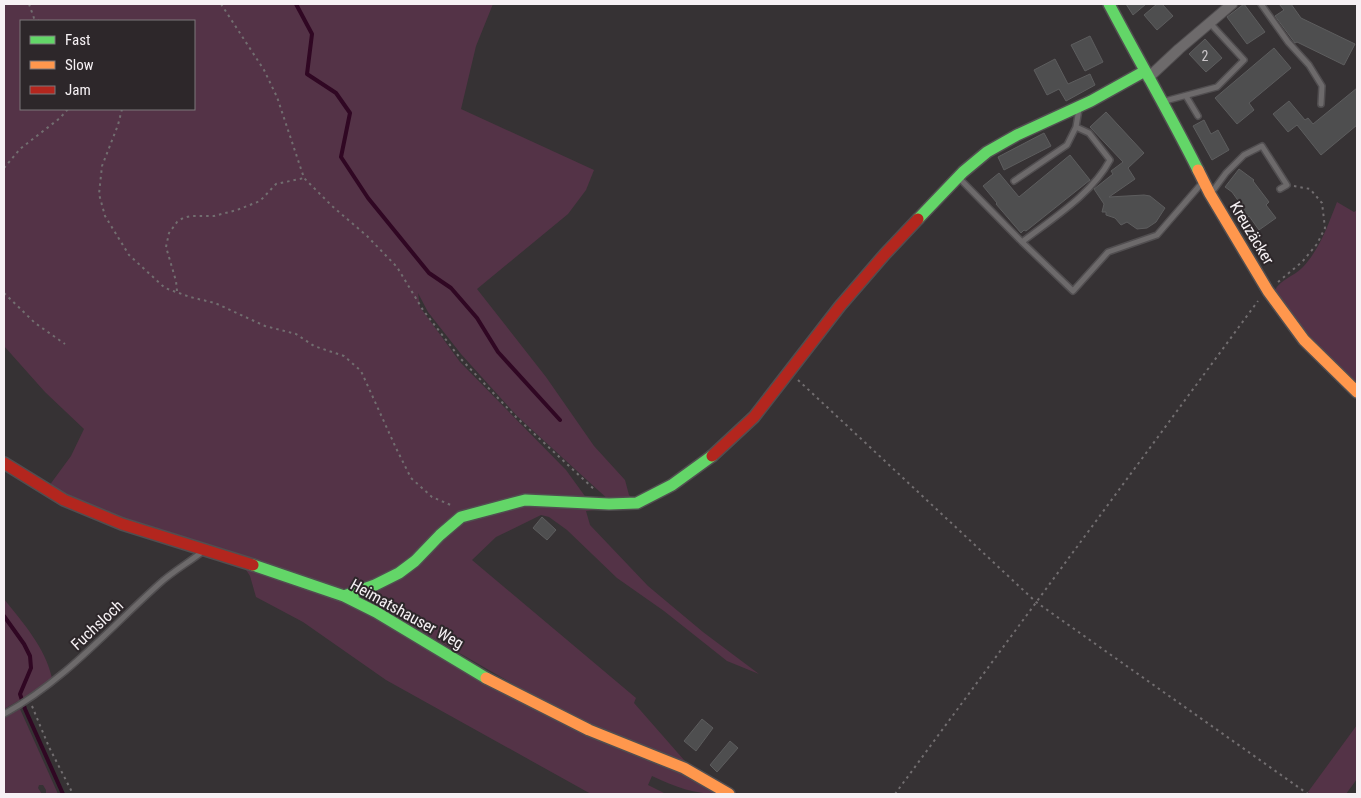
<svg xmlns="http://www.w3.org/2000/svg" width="1361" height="798" font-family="'Roboto Condensed',sans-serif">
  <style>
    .green { fill: #543347; fill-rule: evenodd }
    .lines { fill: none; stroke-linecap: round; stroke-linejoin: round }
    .stream { stroke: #300723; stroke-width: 4 }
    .building { fill: #4e4e4f; stroke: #5d5d5e }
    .lane-casing { stroke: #514e50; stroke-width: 8 }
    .street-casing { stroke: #514e50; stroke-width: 12 }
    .fast-casing { stroke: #514e50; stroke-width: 14 }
    .slow-casing { stroke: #514e50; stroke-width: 14 }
    .jam-casing { stroke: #514e50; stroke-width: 14 }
    .path { stroke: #726e70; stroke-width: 2; stroke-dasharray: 2.5 4; stroke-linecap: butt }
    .lane { stroke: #6d6a6b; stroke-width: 5 }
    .street { stroke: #6d6a6b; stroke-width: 10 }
    .fast { stroke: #63d668; stroke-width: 11 }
    .slow { stroke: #ff974d; stroke-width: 11 }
    .jam { stroke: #b3261e; stroke-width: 11 }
    .labels { text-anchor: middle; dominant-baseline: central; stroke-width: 4; stroke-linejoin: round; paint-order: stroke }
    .number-label { font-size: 14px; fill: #ccc8cb }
    .street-label { font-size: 16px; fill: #f6f1f4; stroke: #2d272a }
  </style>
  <rect width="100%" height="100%" fill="#363234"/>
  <!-- green -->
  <path class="green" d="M4,4H493L476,46L461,109L594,170L586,190L568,214L477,289L546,377L594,446L625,480L629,495L635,501L611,502L517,416L461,354L428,312L418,293L420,307L460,362L566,470L595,510L586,511L590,525L648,586L703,632L759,674L727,661L664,611L617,578L567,530L549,517L541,515L496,537L472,560L636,698L634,703L691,768L586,726L362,597L409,562L356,588H337L125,521L49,486L71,456L84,429L45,392L4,346ZM21,21H194V109H21Z
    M1337,202L1354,212L1357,210V384L1330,359L1297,322L1275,290C1280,280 1294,276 1302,268C1320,249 1328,225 1337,202Z
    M243,565L345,601L682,772L720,794C693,794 676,787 652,776L648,785L666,794H591L386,680L303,622L256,597L250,576Z
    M4,599C23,623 45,647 52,678L31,694L4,709Z
    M20,709L58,794H46V790L43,785H39L38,788L42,794H4V718Z
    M1357,725V779L1346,794H1310L1308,792Z"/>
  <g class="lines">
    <!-- stream -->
    <path class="stream" d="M296,4L312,34L307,74L336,93L350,113L341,157L368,198L429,273L451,288L477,318L498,352L560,420
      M4,616L24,644L30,656L31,668L20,694L25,709L63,794"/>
  </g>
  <!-- building -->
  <path class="building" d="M1126,4H1146L1133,15Z
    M1157,4H1162L1173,16L1157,30L1144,15Z
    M1244,4L1265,32L1247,44L1227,17Z
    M1279,4H1291L1301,18L1355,44L1344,65L1297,42L1295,43L1275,16L1284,10Z
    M1090,36L1103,62L1085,71L1071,45Z
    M1205,39L1222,58L1206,72L1189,54Z
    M1274,48L1291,68L1249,103L1254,110L1237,124L1215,98Z
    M1055,59L1068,84L1090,74L1095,85L1066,101L1059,89L1047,95L1034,70Z
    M1357,88V125L1321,155L1297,125L1288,132L1273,114L1289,101L1305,120L1308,118L1313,124Z
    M1106,112L1144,153L1128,168L1135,179L1109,197L1144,195L1150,196L1165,208L1156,222L1147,228L1137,229L1127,222L1121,225L1115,218L1106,215V212H1102L1104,204L1094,189L1113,174L1111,171L1123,162L1090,127Z
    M1204,120L1211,134L1218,130L1229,150L1212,160L1193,126Z
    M1044,133L1051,146L1004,170L998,157Z
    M1070,155L1090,180L1026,231L1024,230L1021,233L996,204L997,203L983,186L999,173L1019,197Z
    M1239,169L1254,180L1253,181L1269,202L1266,205L1276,218L1259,230L1249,216L1246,219L1239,209L1242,206L1232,192L1225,187Z
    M542,517L556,530L547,540L533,528Z
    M702,719L713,728L696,751L684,741Z
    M730,741L738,748L717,772L710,765Z"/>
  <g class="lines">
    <!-- lane casing -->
    <g class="lane-casing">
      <path id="lane" d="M1261,4L1288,42L1309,65L1322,86L1321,104
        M1186,96L1198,116
        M1165,101L1217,87L1244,60L1209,22
        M959,178L1022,242C1053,218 1091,195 1110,160L1089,133L1076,127
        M1014,181L1067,145L1076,127L1079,109
        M1212,192L1226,173L1244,155L1262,146L1287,185L1280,189
        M1022,242L1073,291L1108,252L1157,235L1202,183
        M4,714C63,682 109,629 159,584C172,572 188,563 202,552"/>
    </g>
    <!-- street casing -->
    <g class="street-casing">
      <path id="street" d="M1148,78L1179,49L1232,4"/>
    </g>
    <!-- fast casing -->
    <g class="fast-casing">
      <path id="fast" d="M1109,4C1138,59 1170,114 1198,170
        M918,219L963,172L987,152L1017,135L1091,101L1145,71
        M253,565L344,596L376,612L486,678
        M344,596L375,585L399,573L415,561L440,535L461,517L525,500L609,504L637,503L672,485L712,456"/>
    </g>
    <!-- slow casing -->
    <g class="slow-casing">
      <path id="slow" d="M1198,170L1210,194L1268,291L1304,340L1357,392
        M486,678L589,730L684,768L729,794"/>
    </g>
    <!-- jam casing -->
    <g class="jam-casing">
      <path id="jam" d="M712,456L754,417L840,306L885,254L918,219
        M4,463L64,500L122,524L253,565"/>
    </g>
    <!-- path -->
    <path class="path" d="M29,4L34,18L39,21
      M221,4L264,70L277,97L304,178L332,206L367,236L397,267L423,310L460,358L516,417L595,490
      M122,109L118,125L102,166L99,194L105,216L129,255L165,288L190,297L215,303L265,326L296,334L314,346L344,356L361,371L396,448L411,478L432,497L453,506
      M4,168L20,149L60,118L68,109
      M1278,282L1302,262L1317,244L1325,228L1322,203L1310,189L1294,186
      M177,291L176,281L166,247L169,233L177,222L183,218L191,216H214L237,210L260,201L276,184L304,178
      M4,293L35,323L65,344
      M798,380L1036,602L1308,794
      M32,706L49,747L73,794
      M895,794L1258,301"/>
    <!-- lane -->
    <use href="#lane" class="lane"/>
    <!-- street -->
    <use href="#street" class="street"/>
    <!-- fast -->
    <use href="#fast" class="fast"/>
    <!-- slow -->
    <use href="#slow" class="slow"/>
    <!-- jam -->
    <use href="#jam" class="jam"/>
  </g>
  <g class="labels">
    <!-- number labels -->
    <g class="number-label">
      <text x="1205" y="56">2</text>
    </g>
    <!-- street labels -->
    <g class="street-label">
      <text transform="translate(1252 233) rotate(59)">Kreuzäcker</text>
      <text transform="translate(407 614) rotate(29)">Heimatshauser Weg</text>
      <text transform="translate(97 625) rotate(-43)">Fuchsloch</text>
    </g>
  </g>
  <!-- border -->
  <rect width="1361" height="798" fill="none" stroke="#f6f1f4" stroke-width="10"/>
  <!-- legend -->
  <rect x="20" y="20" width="175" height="90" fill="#2d272a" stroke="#7d787b"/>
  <rect x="30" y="36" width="25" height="8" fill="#63d668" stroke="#7d787b"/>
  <text x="65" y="45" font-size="15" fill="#f6f1f4">Fast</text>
  <rect x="30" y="61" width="25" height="8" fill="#ff974d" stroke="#7d787b"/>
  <text x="65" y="70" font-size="15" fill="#f6f1f4">Slow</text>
  <rect x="30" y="86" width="25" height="8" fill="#b3261e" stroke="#7d787b"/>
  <text x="65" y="95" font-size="15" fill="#f6f1f4">Jam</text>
</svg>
